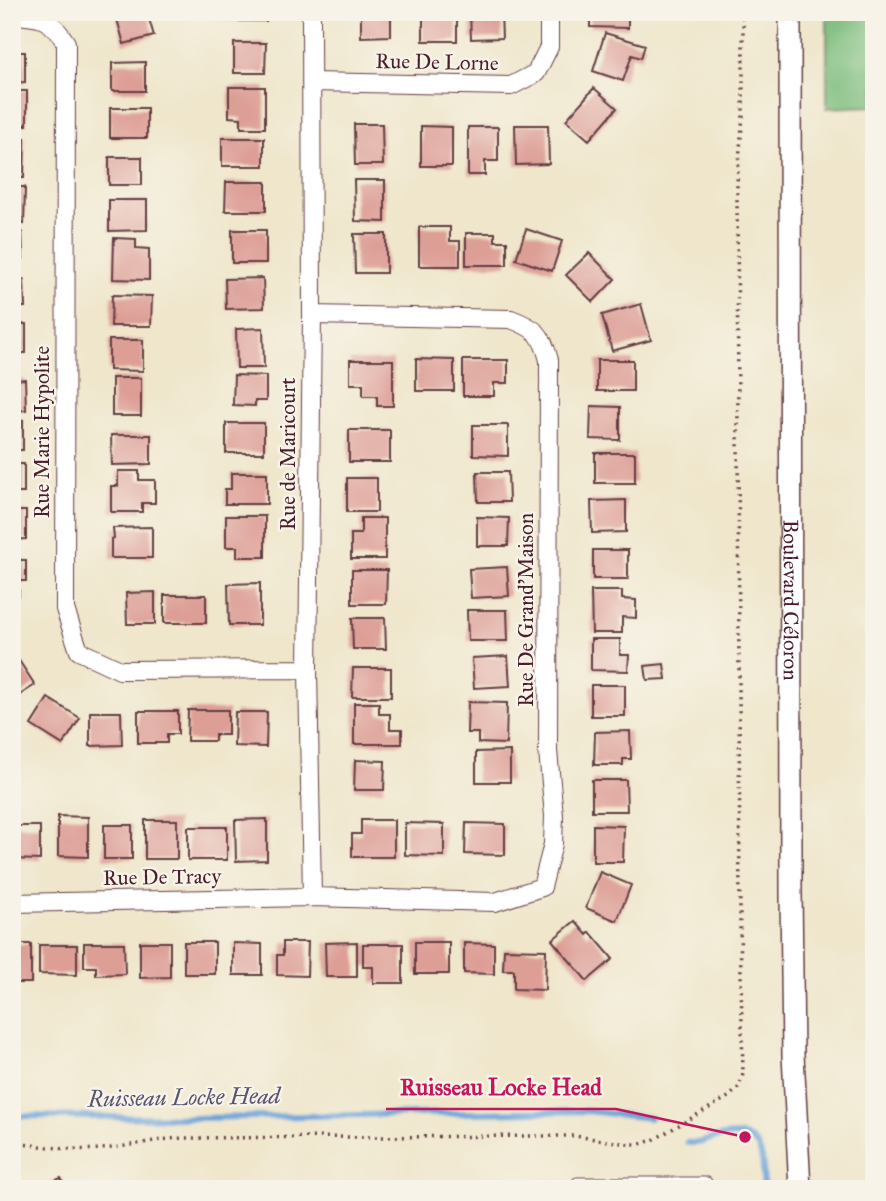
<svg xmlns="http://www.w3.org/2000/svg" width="886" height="1201" font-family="'IM FELL Great Primer',serif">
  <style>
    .forest { fill: #7dbd7e; stroke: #646e54; stroke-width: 2 }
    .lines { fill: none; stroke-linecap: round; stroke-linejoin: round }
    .stream { stroke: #6aa2d9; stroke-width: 6 }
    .building { fill: #dd9e96 }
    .service-casing { stroke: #633d43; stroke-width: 11 }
    .minor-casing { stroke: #633d43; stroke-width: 20 }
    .tertiary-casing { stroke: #633d43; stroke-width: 24 }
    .path { stroke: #633d43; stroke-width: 3.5; stroke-dasharray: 2 5; stroke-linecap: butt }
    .service { stroke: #fff; stroke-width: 9 }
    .minor { stroke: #fff; stroke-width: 18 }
    .tertiary { stroke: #fff; stroke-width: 21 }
    .labels { text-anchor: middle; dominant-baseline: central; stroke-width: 5; stroke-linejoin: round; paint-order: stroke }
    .street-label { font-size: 21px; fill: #4a1f2b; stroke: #f7f3e8 }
    .water-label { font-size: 23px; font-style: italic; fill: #575371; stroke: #f7f3e8 }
    .leader { fill: none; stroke: #c2185b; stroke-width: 2.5 }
    .callout-dot { fill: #c2185b; stroke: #f7f3e8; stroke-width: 2.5 }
    .callout-label { font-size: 23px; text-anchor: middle; font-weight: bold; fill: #c2185b; stroke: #f7f3e8; stroke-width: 5; stroke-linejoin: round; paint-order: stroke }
  </style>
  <rect width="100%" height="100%" fill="#f7f3e8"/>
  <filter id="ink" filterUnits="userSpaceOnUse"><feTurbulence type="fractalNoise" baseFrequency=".0143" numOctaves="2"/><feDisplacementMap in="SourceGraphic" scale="14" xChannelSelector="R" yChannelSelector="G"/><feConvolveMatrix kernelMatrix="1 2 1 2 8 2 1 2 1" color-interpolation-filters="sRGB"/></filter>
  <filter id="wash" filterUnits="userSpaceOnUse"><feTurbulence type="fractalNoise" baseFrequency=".00686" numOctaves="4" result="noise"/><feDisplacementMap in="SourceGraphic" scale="28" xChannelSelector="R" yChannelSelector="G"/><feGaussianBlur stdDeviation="1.57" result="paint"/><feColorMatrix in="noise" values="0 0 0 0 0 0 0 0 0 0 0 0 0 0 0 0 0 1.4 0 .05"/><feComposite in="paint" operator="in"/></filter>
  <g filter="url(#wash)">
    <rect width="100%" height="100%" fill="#efe6cb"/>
    <!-- forest -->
    <path class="forest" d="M827,12H874V106L827,108Z"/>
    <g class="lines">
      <!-- stream -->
      <path class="stream" d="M12,1116L196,1118L587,1111L650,1118
        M687,1142C697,1145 704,1141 714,1138C760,1127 765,1150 763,1189"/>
    </g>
    <g id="blocks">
      <!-- building -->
      <path class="building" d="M115,12H147L154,36L124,44Z
        M225,12H265L266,21H225Z
        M361,12H391V36L361,37Z
        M423,12H457V41H423Z
        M470,12H501L502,38L471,39Z
        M590,12H628V28L590,27Z
        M605,33L645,45L641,58L632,55L623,81L593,71Z
        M234,43H266L265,73H234Z
        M12,52H25V82L12,83Z
        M145,62V91H112V63Z
        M229,87H265V128H241V118L229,117Z
        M594,88L617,108L589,140L566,120Z
        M12,91H27V125H12Z
        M110,108H147V138H110Z
        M354,124H382L383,165H355Z
        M515,125H548L549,164L516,165Z
        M421,126L452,127V166H421Z
        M468,127H498V161H485V175H468Z
        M12,138H25L24,178H12Z
        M222,138H264V166H222Z
        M109,157H142V185H109Z
        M354,180H385V222L355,221Z
        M226,182H266V211H225Z
        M12,187H25L24,224H12Z
        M109,200H147V230L109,231Z
        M419,227H450V241H460V266H419Z
        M526,229L562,241L552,271L516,259Z
        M232,230H266V263H232Z
        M12,231H22L23,259H12Z
        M466,233H495V241H507V265H466Z
        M354,234H386V273H355Z
        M114,238L136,239V248L149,249V280L113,279Z
        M589,253L615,279L593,302L566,275Z
        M263,278L264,308L226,309L225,279Z
        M12,279H24L25,307H12Z
        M112,295L152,296L151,326H111Z
        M641,304L651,340L612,351L602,315Z
        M12,324H26V353H12Z
        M263,328L264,368H237L236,329Z
        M109,340H143V371L109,370Z
        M416,359L454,360V391H416Z
        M350,360H393V406H377V396H363V384H350Z
        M463,360H508V383H494V396H463Z
        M597,360H633V391H597Z
        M234,375L266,376V401H255V406L233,405Z
        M112,378H141V416H112Z
        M25,379L26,410L12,411V380Z
        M591,406L620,407V440L590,439Z
        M12,420H23V450H12Z
        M226,423H264V453H226Z
        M473,425H508V456L473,455Z
        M349,430H390V462H349Z
        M111,435H151V464L112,465Z
        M595,453H635V483H595Z
        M12,464H24V493H12Z
        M118,471H139V480H155V503H142V512H111V486H118Z
        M477,472H508L509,502H478Z
        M231,473H267V504H225V489H231Z
        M347,478H377V512H347Z
        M626,500V532L592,533L591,501Z
        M12,511H26V539L12,540Z
        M226,516H265V557H237V547H226Z
        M477,517L509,518L508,546H477Z
        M361,518H385V559H351V534H361Z
        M152,527V558H111V539L114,538L113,528Z
        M593,550H628V579H593Z
        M12,560H26V581H19V596H12Z
        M507,567L509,596L471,598L469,569Z
        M352,570H387L386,604H352Z
        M260,583V625H229L228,584Z
        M591,591H622V599L636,600V618L622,617V633H592Z
        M155,592V624H127L126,593Z
        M164,595H206V623H164Z
        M12,604H16L17,648H12Z
        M467,610H507L508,641H468Z
        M352,618H385L386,649H353Z
        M591,639H620V655H629L628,671L591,670Z
        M14,653L35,685L12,700V654Z
        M508,656L510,686L474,688L472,658Z
        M664,664L666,679L647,680L645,666Z
        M353,668H391V697H352Z
        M591,685H625V716H591Z
        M48,698L80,718L63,745L31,725Z
        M468,702L507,703L506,744L478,743V733H467Z
        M354,703H379V714H390V729H402V744H354Z
        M188,710H228V735H215V741H187Z
        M138,711H178V734H167V743H138Z
        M90,712H121L122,745L90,746Z
        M235,712H267L266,747L234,746Z
        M630,731L631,759H623V765H594L595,732Z
        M510,751V782H476V752Z
        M355,760L385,761L384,790H354Z
        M592,780H626L627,811H592Z
        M58,816L88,817V857L58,856Z
        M267,819V860L236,861L235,820Z
        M145,820H177V859H145Z
        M361,820H394V857H352V834H361Z
        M405,823L444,824V856L405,855Z
        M466,823L505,824V855L465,854Z
        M104,825H132V859H104Z
        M593,825L624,826L623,862H593Z
        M12,826H40V860L12,859Z
        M188,827H227V860H188Z
        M600,872L631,885L617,921L586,908Z
        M575,921L587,935L590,932L613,959L587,981L552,940Z
        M140,942H170V977L140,978Z
        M184,942H215V974H184Z
        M283,942H308L307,976L277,975V955H283Z
        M357,942V977H326L325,943Z
        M415,942H449V974H415Z
        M84,943H124L125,974L96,975V967H84Z
        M233,943L262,944V975H233Z
        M464,943L494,944V974L464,973Z
        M12,944H31V983H12Z
        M363,944H403V983H373V967H363Z
        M39,945H77V975L39,974Z
        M504,949L546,950L545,990L514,989V970H503Z
        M61,1178L66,1189H34Z
        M414,1184V1189H356V1185Z"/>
    </g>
  </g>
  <g filter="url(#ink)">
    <use href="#blocks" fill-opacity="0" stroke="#633d43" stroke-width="2"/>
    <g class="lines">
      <!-- service casing -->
      <g class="service-casing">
        <path id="service" d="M577,1189V1182H635
          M635,1189V1182H707V1189"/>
      </g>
      <!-- minor casing -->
      <g class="minor-casing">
        <path id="minor" d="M311,12L312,315L308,669L312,897
          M12,15C41,16 51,18 66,43L65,609L79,651L120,670L308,669
          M311,82L511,86L536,73L549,47V12
          M12,903L312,897L495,902L542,887L553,844L554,816L548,751L549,360C542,334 537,329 511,319L312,315"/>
      </g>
      <!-- tertiary casing -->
      <g class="tertiary-casing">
        <g id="tertiary">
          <path id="s1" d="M790,12L791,892L793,1055L800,1189"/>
        </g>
      </g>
      <!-- path -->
      <path class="path" d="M12,1143C42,1146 72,1151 101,1149C129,1147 155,1139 184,1138L541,1136H575L628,1144H640L653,1140L730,1096L739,1087L743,1074L740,925L737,182L743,115V12"/>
      <!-- service -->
      <use href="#service" class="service"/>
      <!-- minor -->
      <use href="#minor" class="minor"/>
      <!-- tertiary -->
      <use href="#tertiary" class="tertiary"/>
    </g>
  </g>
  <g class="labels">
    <!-- street labels -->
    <g class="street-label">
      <text transform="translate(437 62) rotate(1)">Rue De Lorne</text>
      <text transform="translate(42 432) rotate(-90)">Rue Marie Hypolite</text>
      <text transform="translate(288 454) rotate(-90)">Rue de Maricourt</text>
      <text stroke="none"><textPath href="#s1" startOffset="588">Boulevard Céloron</textPath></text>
      <text transform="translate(526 610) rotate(-90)">Rue De Grand'Maison</text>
      <text transform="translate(162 877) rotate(-1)">Rue De Tracy</text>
    </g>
    <!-- water labels -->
    <g class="water-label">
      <text transform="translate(184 1097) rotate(-1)">Ruisseau Locke Head</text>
    </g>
  </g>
  <!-- callouts -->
  <path class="leader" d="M745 1137L616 1109H386"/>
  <circle class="callout-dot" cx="745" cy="1137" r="7"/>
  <g class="callout-label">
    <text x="501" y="1095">Ruisseau Locke Head</text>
  </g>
  <!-- margin -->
  <rect width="886" height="1201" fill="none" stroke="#f7f3e8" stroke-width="42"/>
</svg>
